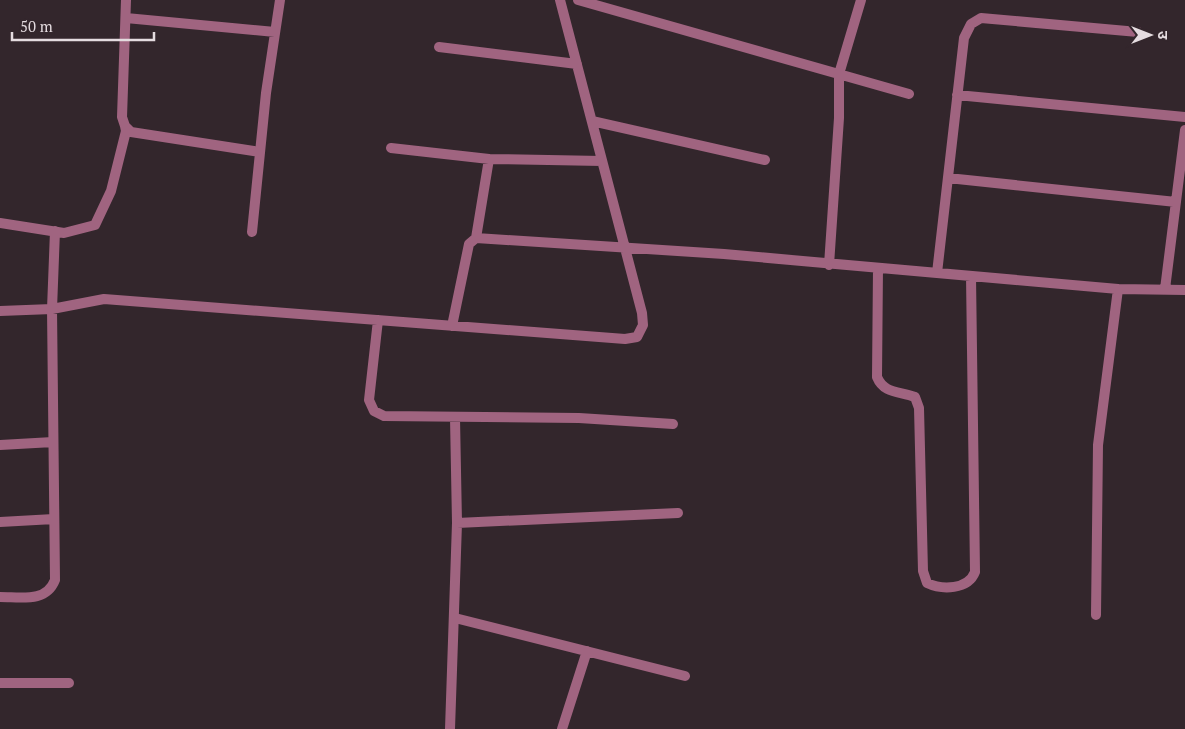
<svg xmlns="http://www.w3.org/2000/svg" width="1185" height="729" font-family="'PT Serif','Noto Sans Devanagari',serif">
  <style>
    .lines { fill: none; stroke-linecap: round; stroke-linejoin: round }
    .street { stroke: #a06480; stroke-width: 10 }
  </style>
  <rect width="100%" height="100%" fill="#33262c"/>
  <g class="lines">
    <!-- street -->
    <path class="street" d="M126,0L122,117L125,126L131,132L260,152
      M578,0L909,94
      M126,18L275,32
      M439,47L577,64
      M957,95L1185,117
      M592,121L765,160
      M391,148L489,159L602,161
      M948,178L1176,202
      M0,223L64,233L95,225L111,191L126,131L125,126
      M252,232L266,93L280,0
      M476,238L489,159
      M829,265L839,118V74L861,0
      M878,268L877,377C884,394 900,391 915,397L919,408L923,571L927,583C942,590 968,590 975,572L971,276
      M937,273L964,38L971,24L981,18L1138,32
      M1165,289L1185,130
      M0,311L52,309L104,299L625,339L637,337L643,325L642,313L560,0
      M378,320L369,400L374,411L384,416L579,418L673,424
      M452,326L469,244L476,238L724,254L1118,289L1185,290
      M0,445L53,442
      M0,522L54,519
      M457,523L678,513
      M0,597C21,597 46,603 55,580L52,309L55,231
      M1096,615L1098,445L1118,289
      M455,618L685,676
      M0,683H69
      M450,729L457,523L455,418
      M562,729L587,651"/>
  </g>
  <!-- north arrow -->
  <g transform="translate(1150 35) rotate(90)" stroke="#33262c" stroke-width="4" paint-order="stroke">
  <path d="M0-4L9 19L0 12L-9 19Z" fill="#e5dce0"/>
  <text y="-8" font-size="14" font-weight="bold" text-anchor="middle" fill="#e5dce0">उ</text>
  </g>
  <!-- scale -->
  <path d="M12 32v8h142v-8" fill="none" stroke="#e5dce0" stroke-width="2.5"/>
  <text x="20" y="32" font-size="15" fill="#e5dce0" stroke="#33262c" stroke-width="4" paint-order="stroke">50 m</text>
</svg>
